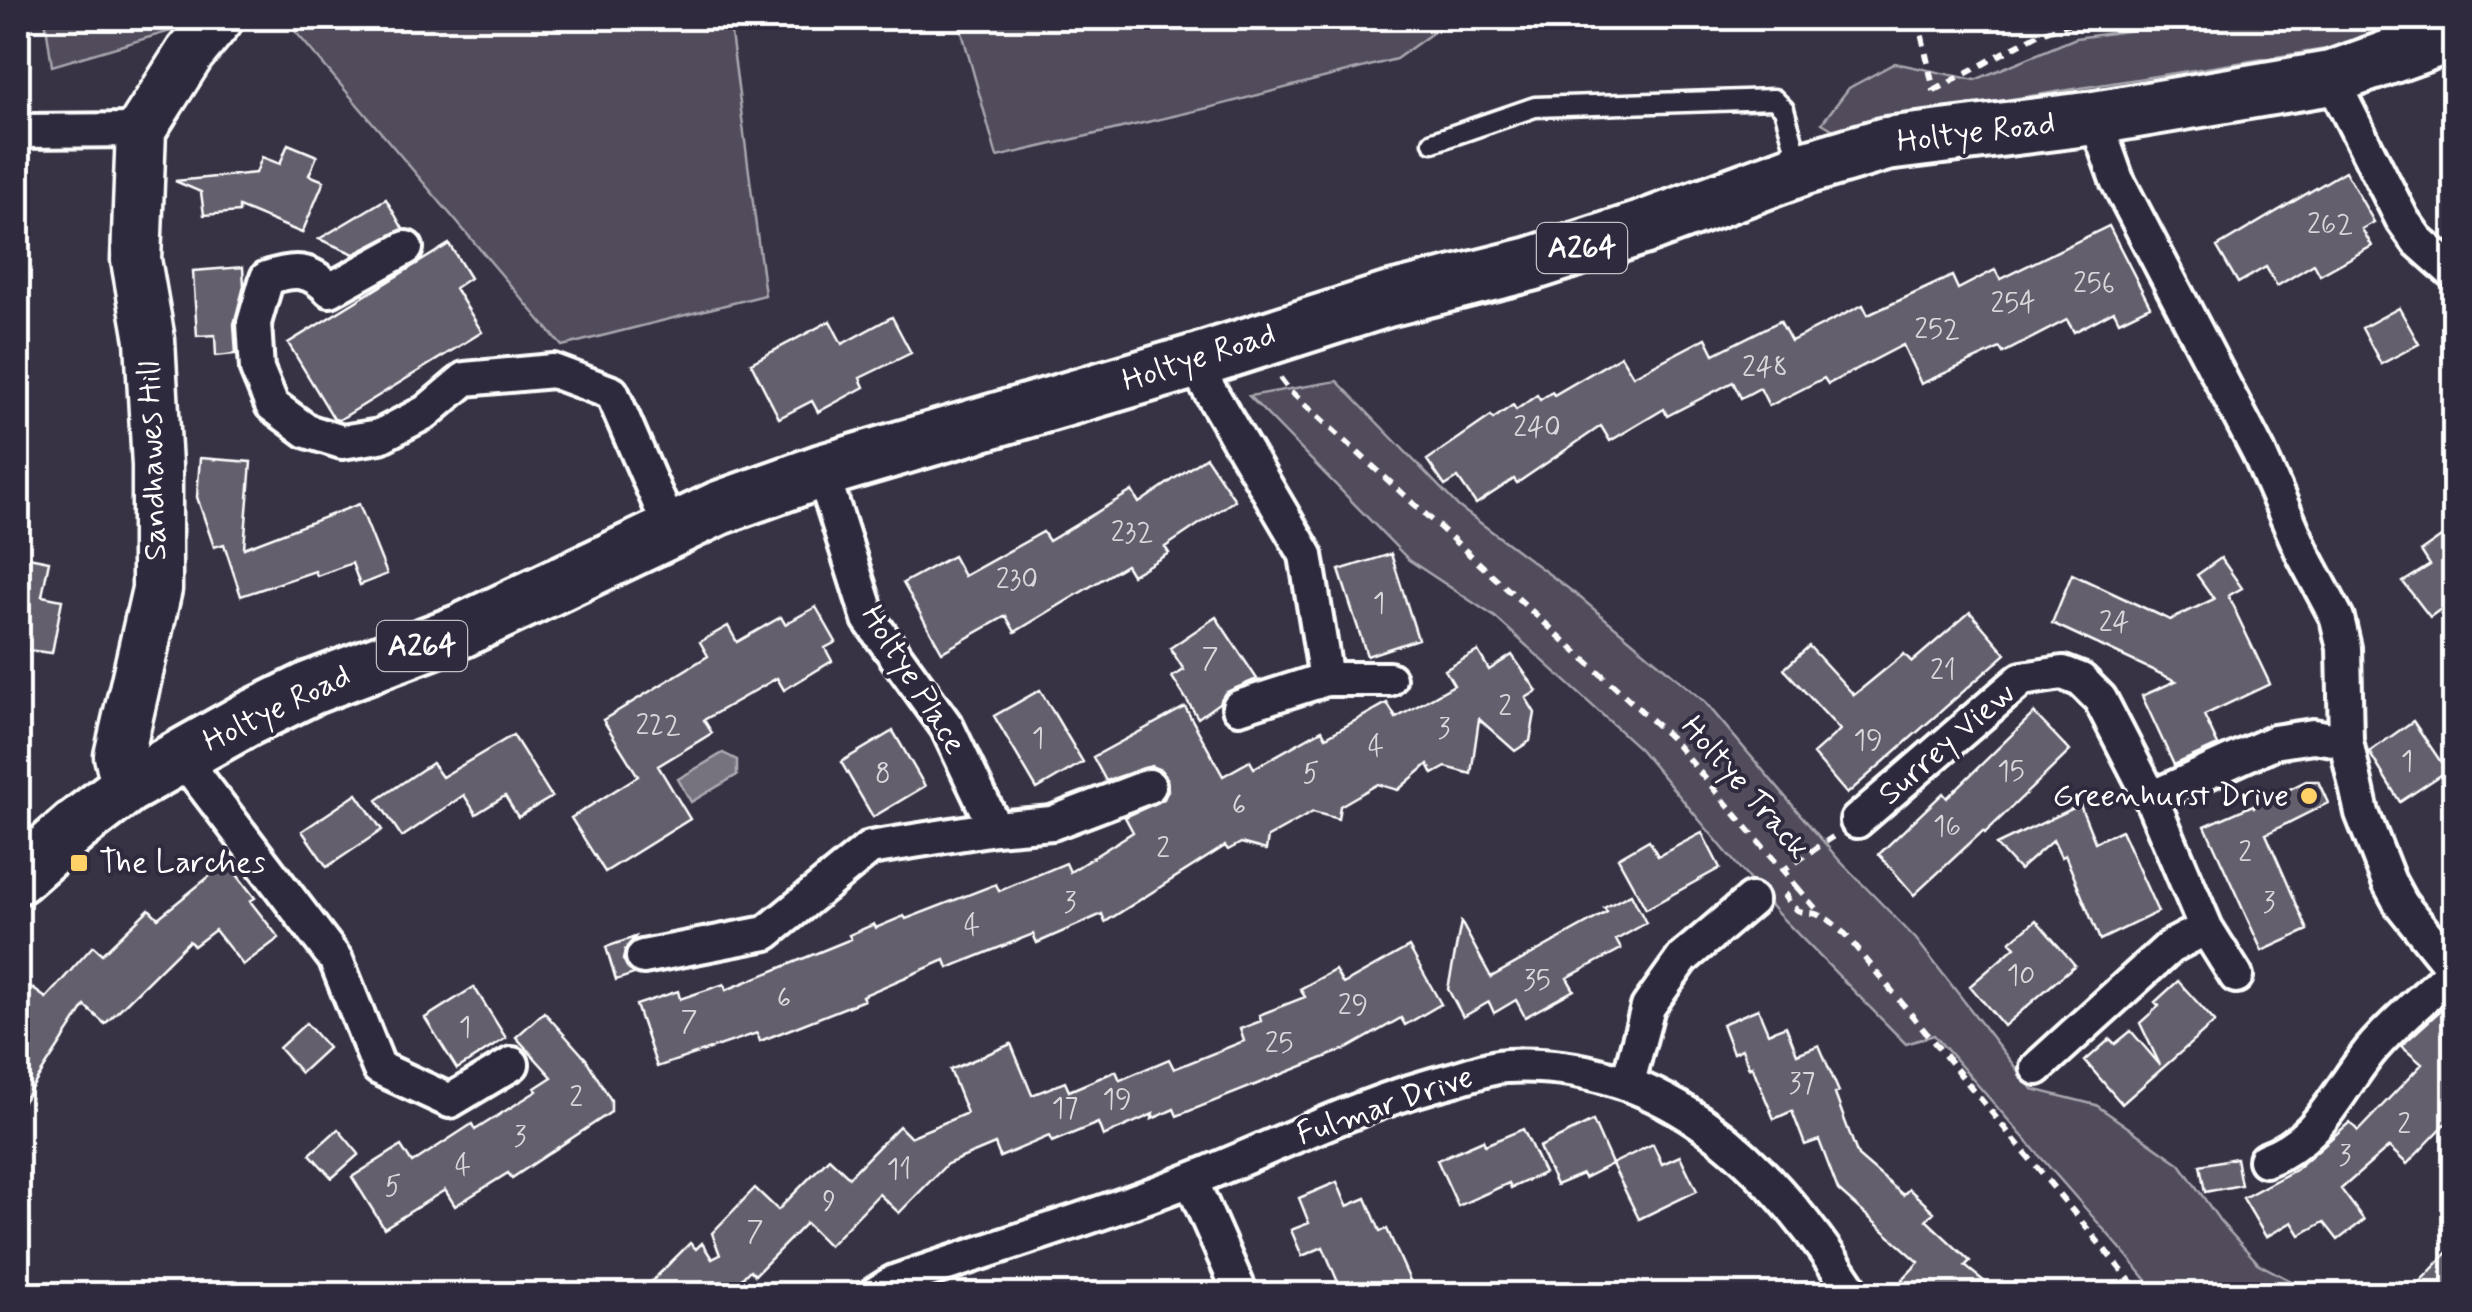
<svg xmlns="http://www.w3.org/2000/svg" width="2472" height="1312" font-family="Mynerve,sans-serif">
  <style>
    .green { fill: #514c5c; stroke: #a8a6ae; stroke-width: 2.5 }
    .water { fill: #76737f; stroke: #adabb2; stroke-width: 2.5 }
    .building { fill: #635f6d; stroke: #fff; stroke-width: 2.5 }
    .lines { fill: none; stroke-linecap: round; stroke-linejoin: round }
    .lane-casing { stroke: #fff; stroke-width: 25 }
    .street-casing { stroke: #fff; stroke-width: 40 }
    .secondary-casing { stroke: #fff; stroke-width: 55 }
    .primary-casing { stroke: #fff; stroke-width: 60 }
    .path { stroke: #fff; stroke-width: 6; stroke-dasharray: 10 8; stroke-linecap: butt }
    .lane { stroke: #2f2a3d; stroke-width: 18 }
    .street { stroke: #2f2a3d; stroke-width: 32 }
    .secondary { stroke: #2f2a3d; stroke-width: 48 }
    .primary { stroke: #2f2a3d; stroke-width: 52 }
    .poi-dot { fill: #ffd166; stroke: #2f2a3d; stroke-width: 4 }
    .labels { text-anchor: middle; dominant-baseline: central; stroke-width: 8; stroke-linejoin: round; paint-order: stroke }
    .number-label { font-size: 28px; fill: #d8d7da }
    .shield { fill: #2f2a3d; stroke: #c1bfc5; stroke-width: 2.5 }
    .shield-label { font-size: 30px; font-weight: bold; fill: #fff }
    .street-label { font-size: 32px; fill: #fff; stroke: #2f2a3d }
    .poi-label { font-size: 32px; fill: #fff; stroke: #2f2a3d; text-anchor: end }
  </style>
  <rect width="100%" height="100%" fill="#373345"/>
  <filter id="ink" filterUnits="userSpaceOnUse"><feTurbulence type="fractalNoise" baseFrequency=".01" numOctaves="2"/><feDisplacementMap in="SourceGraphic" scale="20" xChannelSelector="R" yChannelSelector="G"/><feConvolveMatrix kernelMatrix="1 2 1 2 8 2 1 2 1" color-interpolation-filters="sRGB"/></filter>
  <g filter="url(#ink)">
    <!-- green -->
    <path class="green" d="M45,18H272L268,21L184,27L52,66Z
      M284,18H729L765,295L562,346Z
      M958,18H1453L1396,59L1212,107L997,157Z
      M2219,18H2413L2326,49L1993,102L1842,135L1822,123L1849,88L1895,63L1975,80L2076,38Z
      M1337,381L1459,507L1577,595L1704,701L1839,860L1916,939L2032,1089L2096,1105L2180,1164L2220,1221L2259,1264L2316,1294H2158L2127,1256L1934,1035L1906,1044L1778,914L1640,749L1495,617L1409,560L1249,396Z"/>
    <!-- water -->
    <path class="water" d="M723,753L737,760V775L691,802L678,779Z"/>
    <!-- building -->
    <path class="building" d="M288,144L317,156L309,175L324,181L302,233L239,207V212L204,215L201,192L175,181L256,173L262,157L280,164Z
      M2345,171L2374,222L2362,229L2372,246L2320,275L2314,264L2277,286L2266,267L2238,283L2217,247Z
      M386,199L403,229L354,254L319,239Z
      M2109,226L2150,306L2119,321L2114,311L2074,332L2067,320L2003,353L2000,348L1921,384L1903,345L1828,384L1824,378L1769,406L1760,388L1741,398L1733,382L1667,416L1664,409L1610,441L1601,426L1517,483L1514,479L1476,504L1458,478L1445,486L1427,460L1491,416L1493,419L1513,405L1516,410L1537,395L1540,400L1552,392L1554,395L1621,356L1633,376L1706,338L1714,354L1780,321L1791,341L1863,305L1868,315L1952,276L1958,289L1995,270L2000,279Z
      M449,244L470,278L455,288L482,332L339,420L334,419L288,343Z
      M243,267L244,286L234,324L236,354L216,356L215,335L197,336L193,271Z
      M2399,308L2419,344L2381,364L2362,328Z
      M892,317L911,353L860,378L864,387L818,412L812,401L779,418L751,363L830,321L842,344Z
      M1206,457L1235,500L1165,547L1169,553L1132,575L1126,565L1015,632L1006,616L942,652L903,583L953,556L964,576L1043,532L1049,541L1132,491L1139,503Z
      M200,458L251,462L244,548L359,504L387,574L360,585L352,563L317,576L315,571L241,596L224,544L214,547L197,497Z
      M2454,528V605L2452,601L2430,617L2403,582L2430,565L2421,551Z
      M1391,554L1418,639L1367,656L1339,570Z
      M18,555L49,561L42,596L62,600L52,653L18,649Z
      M2221,558L2242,588L2228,596L2270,684L2204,715L2218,745L2174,765L2142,696L2176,681L2052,623L2072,574L2170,620L2214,599L2197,575Z
      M816,607L836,642L825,648L832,661L784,690L777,678L704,720L712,733L658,766L690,819L605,872L571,818L638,776L603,720L708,656L700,642L728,626L737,642L781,617L785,624Z
      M1970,612L2006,654L1847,794L1813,754L1840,730L1784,669L1809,646L1854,695L1904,654L1912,662Z
      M1216,617L1257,679L1225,693L1219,703L1198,718L1172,677L1184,670L1170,648Z
      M1478,651L1489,670L1512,655L1537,691L1526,698L1535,713L1530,741L1515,751L1479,719L1471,774L1446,767L1433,774L1428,764L1398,790L1378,784L1340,806L1338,819L1313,812L1268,837L1266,850L1241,843L1228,850L1225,846L1105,922L1102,914L1037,943L1033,934L948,968L945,960L862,996L864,1000L760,1041L757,1033L657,1067L636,1005L678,991L680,999L724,984L726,990L851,939L849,935L874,924L876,928L904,916L906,919L996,884L999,891L1066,863L1070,872L1133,832L1125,817L1164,799L1168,790L1167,778L1161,770L1151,766L1106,781L1093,757L1185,707L1223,776L1250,761L1254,768L1322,730L1326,737L1387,703L1396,718L1454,685L1445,670Z
      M1040,690L1083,762L1037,789L994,716Z
      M2034,713L2070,751L1985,833L1983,831L1914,895L1879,854L1943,793L1947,798Z
      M2413,721L2447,771L2400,802L2369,752Z
      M893,731L925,786L873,817L841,762Z
      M513,735L552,797L518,817L505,796L476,814L464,795L402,837L377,800L432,763L442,777Z
      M2306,781H2318L2328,803L2266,834L2308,930L2262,951L2205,826L2253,805L2254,807Z
      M357,794L382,830L327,867L302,831Z
      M2080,805L2095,842L2121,830L2158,912L2100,940L2065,855L2061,857L2053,840L2019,870L1996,845Z
      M1702,833L1720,868L1646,909L1618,858L1649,840L1658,856Z
      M227,862L255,898L250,901L279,938L243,965L215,930L194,946L189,941L105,1024L85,1006L18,1109V978L46,998L93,946L102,954L149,909L158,918Z
      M1631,894L1646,923L1616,940L1621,949L1567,978L1574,990L1525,1017L1516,1000L1494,1013L1489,1002L1463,1017L1448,989L1461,922L1491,977L1607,912L1604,908Z
      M2036,920L2075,965L2004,1026L1970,986L2015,947L2010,942Z
      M635,937L625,950L623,960L634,974L616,980L606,947Z
      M1409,947L1441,1004L1405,1025L1401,1018L1348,1048L1177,1116L1174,1109L1152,1119L1153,1114L1103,1136L1098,1123L1052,1142L1049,1136L1000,1157L995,1144L947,1164L899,1213L879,1194L829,1246L806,1223L755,1275L750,1270L727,1294H639L690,1243L696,1249L702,1243L712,1259L720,1255L712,1233L755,1188L778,1210L829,1158L849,1177L899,1126L910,1137L967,1113L950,1070L1011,1044L1032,1095L1065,1082L1069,1091L1116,1071L1120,1080L1169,1059L1174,1069L1244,1041L1240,1029L1261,1021L1259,1015L1305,997L1300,989L1335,970L1343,984Z
      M2178,981L2215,1022L2122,1104L2085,1061L2110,1039L2115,1044L2131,1031L2160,1065L2140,1023L2159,1006L2155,1002Z
      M474,987L506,1038L457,1069L425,1018Z
      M2443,1008L2454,1018V1115L2407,1164L2389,1147L2341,1189L2364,1220L2338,1240L2324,1222L2300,1235L2292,1222L2266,1237L2243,1198L2295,1170L2350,1122L2358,1131L2422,1064L2401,1046Z
      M1758,1009L1768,1033L1786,1026L1797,1054L1819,1045L1839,1092L1835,1094L1858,1156L1903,1195L1909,1189L1934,1212L1926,1220L1970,1261L1965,1266L2000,1294H1919L1902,1280L1919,1262L1838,1190L1819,1140L1805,1145L1792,1111L1774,1119L1752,1066L1749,1068L1742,1049L1733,1053L1722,1024Z
      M544,1012L586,1059L611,1100V1112L512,1178L508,1173L455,1206L445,1190L384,1228L352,1177L401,1146L412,1163L472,1124L475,1130L537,1091L535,1088L552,1077L516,1037Z
      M306,1023L328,1048L301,1073L279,1048Z
      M1593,1121L1612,1164L1584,1178L1582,1174L1556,1185L1539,1147Z
      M338,1129L359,1154L332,1178L310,1154Z
      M1523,1129L1544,1173L1511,1188L1509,1183L1458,1206L1437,1160L1483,1140L1485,1145Z
      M1653,1144L1662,1164L1680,1156L1697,1191L1639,1219L1612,1164Z
      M2236,1158L2241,1185L2205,1192L2200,1165Z
      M1337,1182L1347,1206L1366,1198L1380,1231L1387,1229L1416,1294H1343L1323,1247L1302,1256L1291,1230L1309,1223L1299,1198Z
      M2454,1246V1294H2408Z"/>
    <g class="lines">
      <!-- lane casing -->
      <g class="lane-casing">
        <path id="lane" d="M1433,142L1535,107L1774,99L1784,109L1800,166"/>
      </g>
      <!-- street casing -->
      <g class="street-casing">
        <path id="street" d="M2331,78L2402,219L2417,240L2454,273
          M2095,118L2117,180L2259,453L2303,554L2337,618L2344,648L2346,741L2362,813L2389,882L2401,904L2454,970
          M18,131L141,130
          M406,248L330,290C310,268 294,269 267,278L254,323L257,369L272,405L307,431L342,442L380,436L426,412L465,379L553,371L612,393L671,530
          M1193,362L1306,555L1326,679
          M822,471L869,619L947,727L995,828
          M1239,707L1326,679H1389
          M181,756L336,960L379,1068L450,1101L512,1064
          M2151,798L2274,742L2313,736L2346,741
          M1857,821L2022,679L2063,673L2081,680L2100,699L2151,798L2206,928L2236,976
          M643,957L766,933L870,848L995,828L1052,823L1149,786
          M2037,1068L2170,947L2206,928
          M1628,1082L1648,1007L1683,958L1751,900
          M2265,1160C2321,1139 2335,1094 2370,1051C2395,1021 2426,997 2454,970
          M1191,1180L1241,1294
          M875,1294L894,1282C998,1246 1106,1214 1208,1173C1289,1140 1370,1100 1455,1079C1471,1074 1490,1067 1506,1066C1668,1058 1774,1168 1854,1294"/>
      </g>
      <!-- secondary casing -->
      <g class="secondary-casing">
        <path id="secondary" d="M127,787L119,756L157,589V466L150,340L136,260L141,130L190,53L219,18"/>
      </g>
      <!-- primary casing -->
      <g class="primary-casing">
        <path id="primary" d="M18,877L76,826L127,787L246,720L311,688L461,631L719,508L822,471L1193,362L1387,300L1531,264L1642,228L1801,169L1886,144L2095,118L2331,78L2454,34"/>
      </g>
      <!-- path -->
      <path class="path" d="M1918,18L1934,91
        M1934,91L2038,34L2086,18
        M1280,378L1289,390L1670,737L1797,887L1785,897C1801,920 1806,908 1823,917C1831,920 1838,929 1845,934L2141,1294
        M1781,872L1833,837
        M1797,887L1821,915"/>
      <!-- lane -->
      <use href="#lane" class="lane"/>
      <!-- street -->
      <use href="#street" class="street"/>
      <!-- secondary -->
      <use href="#secondary" class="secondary"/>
      <!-- primary -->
      <use href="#primary" class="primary"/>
    </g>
  </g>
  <!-- markers -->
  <g class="poi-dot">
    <circle cx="2309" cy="796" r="10"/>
    <rect x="69" y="853" width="20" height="20" rx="5"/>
  </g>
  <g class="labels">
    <!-- number labels -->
    <g class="number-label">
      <text x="2330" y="225">262</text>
      <text x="2094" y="284">256</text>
      <text x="2013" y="304">254</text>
      <text x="1937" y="330">252</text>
      <text x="1765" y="368">248</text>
      <text x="1537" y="428">240</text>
      <text x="1132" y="533">232</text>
      <text x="1017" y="580">230</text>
      <text x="1379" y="604">1</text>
      <text x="2114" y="623">24</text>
      <text x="1210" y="659">7</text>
      <text x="1943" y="671">21</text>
      <text x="1505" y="707">2</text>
      <text x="658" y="726">222</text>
      <text x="1444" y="729">3</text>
      <text x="1038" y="739">1</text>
      <text x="1868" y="741">19</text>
      <text x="1376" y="747">4</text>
      <text x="2407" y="762">1</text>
      <text x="2011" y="772">15</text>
      <text x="883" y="774">8</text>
      <text x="1311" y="774">5</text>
      <text x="1239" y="806">6</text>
      <text x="1947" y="827">16</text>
      <text x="1163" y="849">2</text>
      <text x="2245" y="853">2</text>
      <text x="1070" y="903">3</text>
      <text x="2269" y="903">3</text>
      <text x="972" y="926">4</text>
      <text x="2021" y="976">10</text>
      <text x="1537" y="981">35</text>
      <text x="784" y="999">6</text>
      <text x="1353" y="1006">29</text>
      <text x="689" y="1022">7</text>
      <text x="465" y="1028">1</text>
      <text x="1279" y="1044">25</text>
      <text x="1802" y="1084">37</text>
      <text x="576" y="1098">2</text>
      <text x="1117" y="1100">19</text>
      <text x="1065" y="1109">17</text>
      <text x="2404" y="1125">2</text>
      <text x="520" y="1137">3</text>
      <text x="2345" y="1156">3</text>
      <text x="463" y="1166">4</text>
      <text x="899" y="1170">11</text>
      <text x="393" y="1187">5</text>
      <text x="829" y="1202">9</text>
      <text x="755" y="1232">7</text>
    </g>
    <!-- shield labels -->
    <g class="shield">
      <rect x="1537" y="223" width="90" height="50" rx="8"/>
      <rect x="377" y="621" width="90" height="50" rx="8"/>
    </g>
    <g class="shield-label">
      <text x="1582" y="248">A264</text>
      <text x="422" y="646">A264</text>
    </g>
    <!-- street labels -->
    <g class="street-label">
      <text transform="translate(1976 133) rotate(-7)">Holtye Road</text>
      <text transform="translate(1199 358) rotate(-18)">Holtye Road</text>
      <text transform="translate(153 461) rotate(-92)">Sandhawes Hill</text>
      <text transform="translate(913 680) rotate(58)">Holtye Place</text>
      <text transform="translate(277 709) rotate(-26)">Holtye Road</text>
      <text transform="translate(1947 744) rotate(-41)">Surrey View</text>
      <text transform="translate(1745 788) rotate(49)">Holtye Track</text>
      <text transform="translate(1385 1106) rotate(-19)">Fulmar Drive</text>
    </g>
    <!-- poi labels -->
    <g class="poi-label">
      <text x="2289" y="796">Greenhurst Drive</text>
      <text x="99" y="863" text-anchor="start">The Larches</text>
    </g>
  </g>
  <!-- margin -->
  <rect width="2472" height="1312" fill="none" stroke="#2f2a3d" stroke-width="60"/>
  <rect x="30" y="30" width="2412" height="1252" fill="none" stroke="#fff" stroke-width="4" filter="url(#ink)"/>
</svg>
